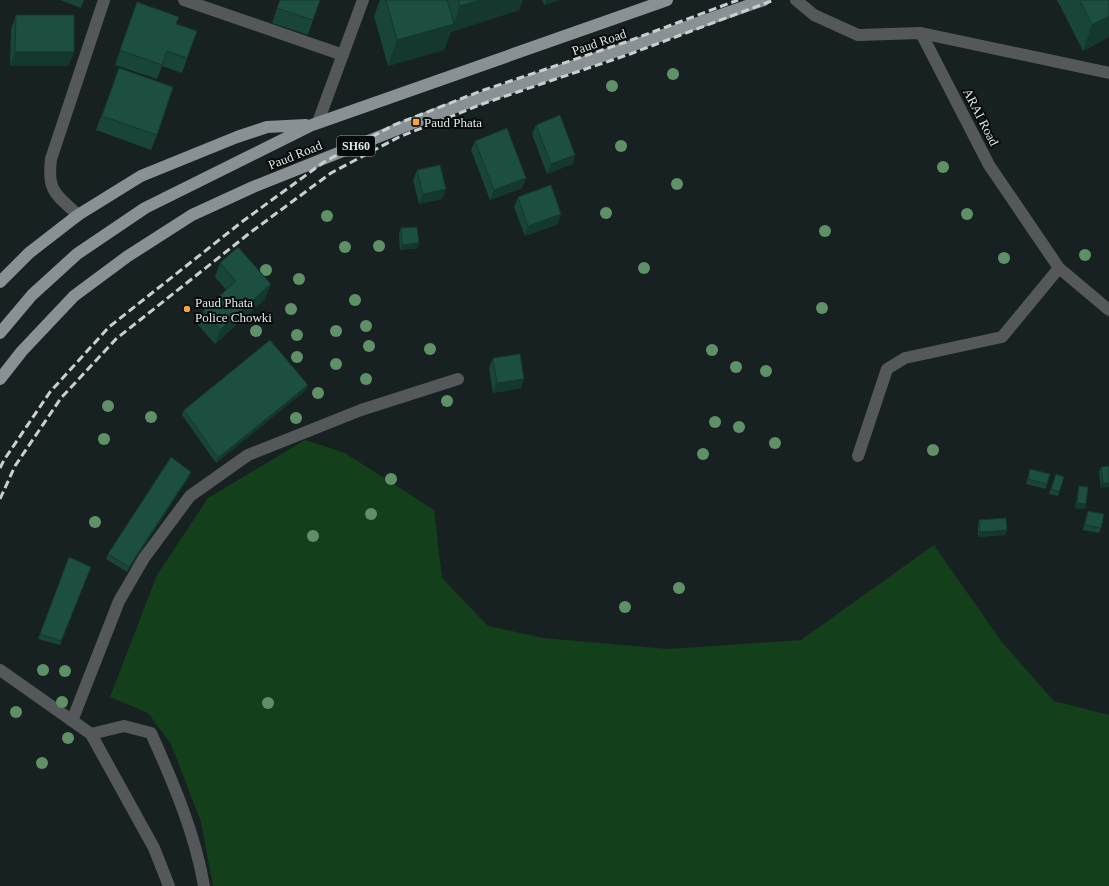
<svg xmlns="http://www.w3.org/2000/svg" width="1109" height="886" font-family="'Times New Roman',serif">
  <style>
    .green { fill: #133f1b }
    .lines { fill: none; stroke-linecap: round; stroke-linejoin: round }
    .minor { stroke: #54585a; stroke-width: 12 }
    .major { stroke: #899195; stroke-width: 12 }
    .rail { stroke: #c9cfcf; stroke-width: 3; stroke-dasharray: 8 4; stroke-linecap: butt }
    .tree { fill: #5f9068 }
    .wall { fill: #184439 }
    .shaded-wall { fill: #14372e }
    .building { fill: #1c4f42; stroke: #14372e }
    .poi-dot { fill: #f5a345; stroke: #060a0a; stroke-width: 1.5 }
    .labels { text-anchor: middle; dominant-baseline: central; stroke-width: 4; stroke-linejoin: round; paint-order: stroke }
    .shield { fill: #060a0a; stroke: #9fa4a4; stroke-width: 1 }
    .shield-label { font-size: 12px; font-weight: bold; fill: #e0e6e6 }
    .street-label { font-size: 13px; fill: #e0e6e6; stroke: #060a0a }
    .poi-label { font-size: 13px; fill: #e0e6e6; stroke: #060a0a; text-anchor: start }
  </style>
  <rect width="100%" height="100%" fill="#182121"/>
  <!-- green -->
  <path class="green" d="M305,440L345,453L434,510L442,578L488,626L543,638L668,649L801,640L934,545L1001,641L1054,701L1109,715V886H213L201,822L171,744L148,713L110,697L157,575L208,498Z"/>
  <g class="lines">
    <!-- minor -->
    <path class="minor" d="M184,0L343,55
      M796,0L814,15L858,35L921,33L989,165L1059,268L1109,310
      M921,33L1109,73
      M318,122L363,0
      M78,215C56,194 47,192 51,159L104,0
      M858,456L887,369L905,358L1002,337L1059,268
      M0,670L91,734L154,848L169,886
      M72,721L119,601L144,558L190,496L248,455L361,410L458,379
      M91,734L124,726L151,733C173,782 195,833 204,886"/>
    <!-- major -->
    <path class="major" d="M0,282L29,253L78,215L141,176L237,137L267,127L306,125
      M0,333L32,295L77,254L145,208L312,125L667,0
      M0,379L22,351L74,296L128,256L192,215L253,187L438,113L764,0"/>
    <!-- rail -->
    <path class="rail" d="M0,468L4,460L50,392L109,327L243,221L324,162L394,125L481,91L626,42L738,0
      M0,499L15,466L61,398L116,339L251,232L331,173L399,137L485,103L630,54L774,0"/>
  </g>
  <!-- trees -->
  <g class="tree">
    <circle cx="673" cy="74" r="6"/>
    <circle cx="612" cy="86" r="6"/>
    <circle cx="621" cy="146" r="6"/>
    <circle cx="943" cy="167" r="6"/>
    <circle cx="677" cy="184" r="6"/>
    <circle cx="606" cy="213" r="6"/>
    <circle cx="967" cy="214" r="6"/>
    <circle cx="327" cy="216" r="6"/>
    <circle cx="825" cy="231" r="6"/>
    <circle cx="379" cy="246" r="6"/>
    <circle cx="345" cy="247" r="6"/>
    <circle cx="1085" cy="255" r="6"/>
    <circle cx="1004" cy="258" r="6"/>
    <circle cx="644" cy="268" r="6"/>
    <circle cx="266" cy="270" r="6"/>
    <circle cx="299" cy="279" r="6"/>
    <circle cx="355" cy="300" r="6"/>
    <circle cx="822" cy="308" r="6"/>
    <circle cx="291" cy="309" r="6"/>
    <circle cx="366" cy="326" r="6"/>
    <circle cx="256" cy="331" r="6"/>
    <circle cx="336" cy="331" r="6"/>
    <circle cx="297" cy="335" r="6"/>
    <circle cx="369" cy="346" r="6"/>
    <circle cx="430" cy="349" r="6"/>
    <circle cx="712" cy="350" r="6"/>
    <circle cx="297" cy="357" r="6"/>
    <circle cx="336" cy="364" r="6"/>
    <circle cx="736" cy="367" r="6"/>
    <circle cx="766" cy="371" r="6"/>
    <circle cx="366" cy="379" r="6"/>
    <circle cx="318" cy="393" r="6"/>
    <circle cx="447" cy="401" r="6"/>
    <circle cx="108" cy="406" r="6"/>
    <circle cx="151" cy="417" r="6"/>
    <circle cx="296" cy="418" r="6"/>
    <circle cx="715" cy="422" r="6"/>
    <circle cx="739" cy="427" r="6"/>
    <circle cx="104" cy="439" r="6"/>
    <circle cx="775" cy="443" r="6"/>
    <circle cx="933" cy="450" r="6"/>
    <circle cx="703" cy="454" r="6"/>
    <circle cx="391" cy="479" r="6"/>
    <circle cx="371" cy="514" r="6"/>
    <circle cx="95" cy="522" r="6"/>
    <circle cx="313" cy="536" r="6"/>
    <circle cx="679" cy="588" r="6"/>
    <circle cx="625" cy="607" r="6"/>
    <circle cx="43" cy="670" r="6"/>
    <circle cx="65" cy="671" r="6"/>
    <circle cx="62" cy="702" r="6"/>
    <circle cx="268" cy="703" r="6"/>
    <circle cx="16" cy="712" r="6"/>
    <circle cx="68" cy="738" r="6"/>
    <circle cx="42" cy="763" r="6"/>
  </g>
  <!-- wall -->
  <path class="wall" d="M60,0H84L81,8Z
    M280,0H320L308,35L272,23Z
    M380,0H523L519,10L451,32L444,50L388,66L374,16Z
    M542,0H560L544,5Z
    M1057,0H1109V37L1083,51Z
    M137,2L176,24L197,31L182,73L162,66L157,79L115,65Z
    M16,15L74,52L68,66H10L11,29Z
    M119,68L157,135L151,150L96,130Z
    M536,125L575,155L572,164L547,174L532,134Z
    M475,141L526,178L522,188L490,200L471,150Z
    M417,170L442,199L419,204L413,180Z
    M518,197L558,224L525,236L514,207Z
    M401,228L419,243L417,248L400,250L399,233Z
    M220,263L265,299L215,344L198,325L203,311L226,290L215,277Z
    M493,358L521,388L493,393L489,368Z
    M308,385L306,390L216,463L182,415L184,410Z
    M1109,466L1101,488L1099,472L1101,467Z
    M1030,469L1047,484L1046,489L1026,484Z
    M1056,474L1064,477L1058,496L1049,494Z
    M189,477L127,572L106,559L108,554Z
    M1079,486L1085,509L1075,508L1078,491Z
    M1088,511L1101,528L1099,533L1083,530L1086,516Z
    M979,520L1007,530L1005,535L978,537V525Z
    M69,557L91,567L60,645L38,639Z"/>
  <!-- shaded-wall -->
  <path class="shaded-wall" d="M480,0H523L519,10L451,32L460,6Z
    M546,0H560L544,5Z
    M1109,16V37L1083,51L1092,25Z
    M454,24L444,50L388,66L397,40Z
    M15,52H74L68,66H10Z
    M575,155L572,164L547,174L551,164Z
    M526,178L522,188L490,200L494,190Z
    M446,189L442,199L419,204L423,194Z
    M561,214L558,224L525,236L528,226Z
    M419,243L417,248L400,250L402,245Z
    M271,284L265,299L215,344L220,330Z
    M524,379L521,388L493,393L497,383Z
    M308,385L306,390L216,463L218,458Z
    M191,472L189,477L127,572L129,567Z
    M1103,483H1109V487L1101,488Z
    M1077,503L1086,504L1085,509L1075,508Z
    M1007,530L1005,535L978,537L980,532Z"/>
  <!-- building -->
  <path class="building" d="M280,0H320L313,20L277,8Z
    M386,0H447L454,24L397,40Z
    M458,0H480L460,6Z
    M1080,0H1109V16L1092,25Z
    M137,2L179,17L176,24L197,31L187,58L167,51L162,65L120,50Z
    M16,15H74V52H15Z
    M119,68L173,87L157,135L102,116Z
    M560,115L575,155L551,164L536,125Z
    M507,128L526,178L494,190L475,141Z
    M440,165L446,189L423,194L417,170Z
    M551,185L561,214L528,226L518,197Z
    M417,227L419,243L402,245L401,228Z
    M238,247L271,284L220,330L203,311L236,281L220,263Z
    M270,340L308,385L218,458L184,410Z
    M520,354L524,379L497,383L493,358Z
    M171,457L191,472L129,567L108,554Z
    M1109,466V483H1103L1101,467Z
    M1030,469L1050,474L1047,484L1028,479Z
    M1056,474L1064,477L1059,492L1051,489Z
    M1079,486L1088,487L1086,504L1077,503Z
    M1088,511L1104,514L1101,528L1085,525Z
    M1006,518L1007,530L980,532L979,520Z
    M69,557L91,567L61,641L40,634Z"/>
  <!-- markers -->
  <g class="poi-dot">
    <rect x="412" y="118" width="8" height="8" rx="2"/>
    <circle cx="187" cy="309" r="4"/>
  </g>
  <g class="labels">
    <!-- shield labels -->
    <rect class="shield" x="337" y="136" width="38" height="20" rx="3"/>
    <g class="shield-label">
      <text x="356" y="146">SH60</text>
    </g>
    <!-- street labels -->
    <g class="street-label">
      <text transform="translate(599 42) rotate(-19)">Paud Road</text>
      <text transform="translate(981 117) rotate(63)">ARAI Road</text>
      <text transform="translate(295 155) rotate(-22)">Paud Road</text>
    </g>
    <!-- poi labels -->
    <g class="poi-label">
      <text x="424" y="122">Paud Phata</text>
      <text x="195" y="302">Paud Phata<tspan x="195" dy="15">Police Chowki</tspan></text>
    </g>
  </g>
</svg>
